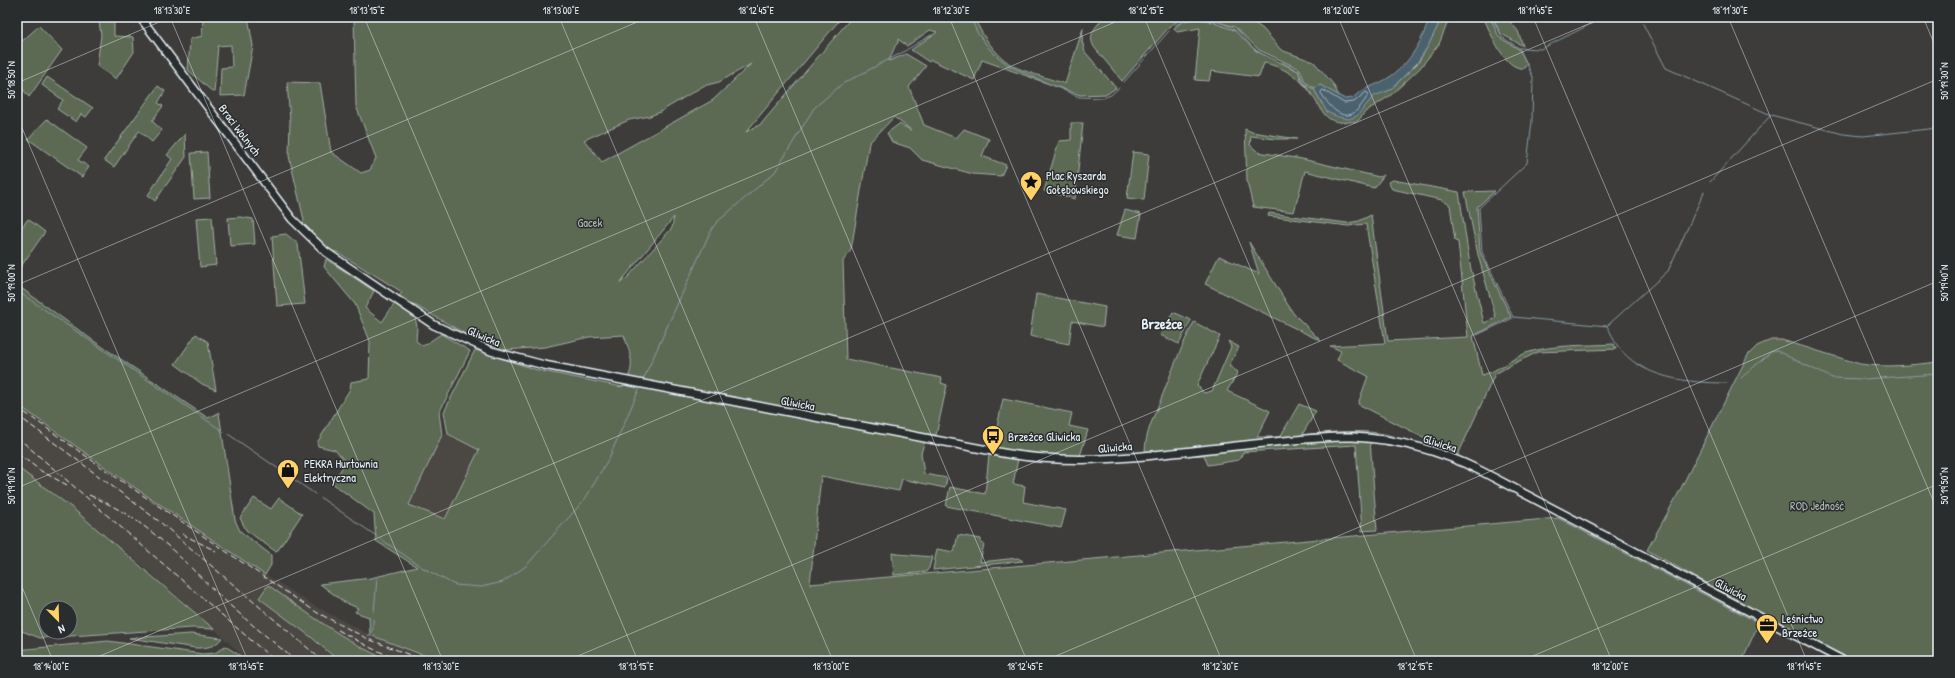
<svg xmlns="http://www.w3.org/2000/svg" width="1955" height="678" font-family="'Patrick Hand',sans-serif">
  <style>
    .built { fill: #4c4642 }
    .green { fill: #5b6a53; stroke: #a2aea6; fill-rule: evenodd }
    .water { fill: #4a626e; stroke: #899ba5 }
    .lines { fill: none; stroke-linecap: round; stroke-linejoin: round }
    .shore { stroke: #a9b8c1; stroke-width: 1 }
    .stream { stroke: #899ba5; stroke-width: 1 }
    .secondary-casing { stroke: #e8f1f8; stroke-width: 10 }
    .secondary { stroke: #2a2d2e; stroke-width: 7 }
    .rail { stroke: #e8f1f8; stroke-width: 1; stroke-dasharray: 6 3; stroke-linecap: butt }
    .ticks { fill: none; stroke: #e8f1f8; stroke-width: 1; stroke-opacity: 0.45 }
    .labels { text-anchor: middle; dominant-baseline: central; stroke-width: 3; stroke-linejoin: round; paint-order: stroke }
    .street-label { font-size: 12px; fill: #e8f1f8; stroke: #2a2d2e }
    .poi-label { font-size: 12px; fill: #e8f1f8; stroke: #2a2d2e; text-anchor: start }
    .park-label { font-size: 12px; fill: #b0bbb6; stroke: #2a2d2e }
    .quarter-label { font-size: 14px; font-weight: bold; fill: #e8f1f8; stroke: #2a2d2e }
    .neatline { fill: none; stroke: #e8f1f8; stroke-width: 1.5 }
    .ticks-label { font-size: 10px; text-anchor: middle; fill: #e8f1f8 }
  </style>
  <rect width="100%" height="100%" fill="#3e3c3a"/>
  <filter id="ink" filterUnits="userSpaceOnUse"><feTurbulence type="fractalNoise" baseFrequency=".025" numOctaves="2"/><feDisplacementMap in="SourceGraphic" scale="8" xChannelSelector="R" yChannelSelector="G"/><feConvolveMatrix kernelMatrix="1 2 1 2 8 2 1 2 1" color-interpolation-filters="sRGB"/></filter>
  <g filter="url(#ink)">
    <!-- built -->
    <path class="built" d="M17,397L271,578L313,605L370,635L439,661H248L214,629L146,569L71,507L17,467Z
      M441,431L479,449L445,519L409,505L442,436Z"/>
    <!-- green -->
    <path class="green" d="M203,17H248L253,46L244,95L220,96L221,68L232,67L231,45L218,46L214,93L188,70L190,39L202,36Z
      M354,17H842L746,132L761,124L852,17H889L893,19L895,17H974C981,34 994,53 1010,64C1020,71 1052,79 1065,84L1083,28L1082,41L1085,52L1116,88L1107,94L1080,95L982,60L974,80L931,60L929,62L911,50L937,32L930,30L907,46L898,39V43L895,46L889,61L906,54L926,66L909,87L924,125L956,138L964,129L989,139L982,156L1006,165L1001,176L973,174L922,160L910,148L892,142L887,133L899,124L911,130L894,117L869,143L851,250L843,261L846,359L942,378L941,383L947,385L936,435L906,431L925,441L921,453L924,474L947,478L945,488L902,479L899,491L821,476L810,584L1558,518L1759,623L1743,658L1748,661H439L370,635L369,617L355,612L358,608L344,602L320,584L371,578L417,567L376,541L374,514L332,483L346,462L335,450L318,446L317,443L350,389L351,382L369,379L370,341L355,304L324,267L326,259L374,291L365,308L382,322L395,303L415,317L417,327L416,341L423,346L441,334L470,351L439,413L442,435L409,505L445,519L479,450L448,434L444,412L475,350L537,370L622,387C637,367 631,357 624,335L589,337L545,347L506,350L476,340L399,296L402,292L337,252L328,251L302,223L304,220L289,156L290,121L287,82L320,83L331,152L361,173L370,170L376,158L356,106ZM751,64L713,100L602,162L584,140L629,120L650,116L660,112L703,86L719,82ZM674,217L672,228L627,278L619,284Z
      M1104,17H1188L1182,19L1171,25L1122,81L1094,47C1087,34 1096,27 1104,17Z
      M1201,17H1246L1263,29L1281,50L1314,62L1333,84L1339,96L1320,85L1315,88L1305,82L1300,69L1259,50L1235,27Z
      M1442,17H1454L1449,19L1439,44L1420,68L1391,95L1365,112L1358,121C1325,126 1326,116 1310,92C1300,77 1281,66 1264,63L1259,77L1211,71L1209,81L1195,80L1200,28L1177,32L1174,28L1183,21L1194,19L1206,20L1234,30L1256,51L1298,71L1303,84L1314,89L1322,104L1362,109L1374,95L1390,90L1418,63L1428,46Z
      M1481,17H1490L1499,37L1520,50L1527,64L1524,68C1505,71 1491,33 1484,19Z
      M1493,17H1506L1518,31L1523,46L1500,33Z
      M99,21L114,22V36L133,37L134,52L116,79L97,66L101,35Z
      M39,26L62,50L29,97L17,82V40L20,43Z
      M47,77L93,108L86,117L81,114L76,122L57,109L63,100L42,85Z
      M158,86L165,91L158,103L163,106L152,121L162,130L152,142L139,131L114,167L104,160Z
      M47,119L87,148L78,160L89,167L82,177L28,139Z
      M1071,123H1083L1075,199L1044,191L1059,141L1071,140Z
      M1245,129L1252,132L1297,139H1276L1251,136L1250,145L1258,152L1302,159L1379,177L1384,175L1374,188L1305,171L1294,212L1253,207L1247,181Z
      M185,134L186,157L155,201L148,195L172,159L167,155Z
      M207,152L210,198L194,199L191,153Z
      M1133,152L1149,154L1144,200L1127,198Z
      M1393,180L1459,192L1470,265L1484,323L1496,318L1478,255L1465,192L1495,191L1477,207L1480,252L1511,317L1473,336L1482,375C1498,371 1511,359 1526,353C1554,344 1585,346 1614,344L1616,349L1538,352L1513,364L1495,374L1457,457L1435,443L1358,404L1368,376L1337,360L1341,351L1330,346L1385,343L1366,224L1348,226L1268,216L1269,213L1347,223L1359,221L1371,215L1388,341L1468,337L1458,242L1455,241L1450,205L1442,200L1392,189L1388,182Z
      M1125,210L1141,214L1137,238L1117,235Z
      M212,217L216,265L200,267L196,218Z
      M240,217L253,219L255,244L230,246L228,218Z
      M28,219L45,232L17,272V234Z
      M286,234L298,244L305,304L277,306L272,236Z
      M1249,242L1293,313L1321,341L1205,284L1219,256L1259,274Z
      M17,285L91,339L208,418L219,413L235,520L240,531L271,555V565L265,575L116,475L17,404Z
      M1036,294L1105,307L1103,327L1072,321L1069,344L1030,336Z
      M1173,312L1191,320L1179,344L1160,335Z
      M1194,322L1220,336L1197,385L1204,393L1212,391L1231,347L1228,341L1239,347L1229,366L1238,372L1227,391L1270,411L1257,437H1280L1299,404L1316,411L1302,435C1327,432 1380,427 1401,440L1363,435L1320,434L1145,452C1145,434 1154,416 1161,399C1171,373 1181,347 1194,322Z
      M196,334L208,342L216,390L202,384L175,364Z
      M1771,340H1782L1860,364C1886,368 1912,365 1938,362V661H1853L1725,594L1647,550L1678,494L1748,355L1757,346Z
      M1003,399L1072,413L1069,426L1088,430L1080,456L1058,458L995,449L1001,428L997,427Z
      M1344,439L1370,441L1377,530L1362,531L1356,445L1243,452L1239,460L1208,465L1204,455L1158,457Z
      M989,455L1018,459L1013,484L1025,486L1023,502L1066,510L1061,528L946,506L950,487L985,494Z
      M17,467L71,507L214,629L192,628L40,638L17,629ZM46,608H70V632H46Z
      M254,498L271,509L279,498L302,514L278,550L275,551L246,530L240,518Z
      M958,535L981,539V543L984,544L980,562L1018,558L1023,561L933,570L937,549L954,552Z
      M892,553L898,554L932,557L929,568L926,572L894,575Z
      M268,585C307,613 345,641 389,661H339L311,637L259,598Z
      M191,634L222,638C215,647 207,648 196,648L129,638Z
      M108,641L203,654L215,653L225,646L249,661H17V650Z"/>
    <!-- water -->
    <path class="water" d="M1430,17H1442L1428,46L1417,63L1390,90L1374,96L1357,116L1349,119L1338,117L1327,112L1314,89L1320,85L1345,99L1353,98C1361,89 1371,87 1381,82C1407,69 1421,44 1430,17Z"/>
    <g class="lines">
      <!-- shore -->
      <path class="shore" d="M1323,90L1344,103L1354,102L1366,92L1369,94C1365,100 1360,108 1355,112C1341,123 1327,103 1321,93Z"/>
      <!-- stream -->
      <path class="stream" d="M970,17L978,34L992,52L1009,66L1079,97L1103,98L1111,95L1119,88
        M1491,17L1502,37L1519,48L1541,49L1605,17
        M1635,17L1637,18
        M1643,24L1666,68L1771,115L1843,134L1863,136L1938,128
        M1175,25C1193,15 1216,19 1234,29C1242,33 1248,44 1256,50C1261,54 1269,57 1275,60
        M1519,48L1533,77L1532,121L1527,163L1479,208L1482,252L1513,317L1607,326L1668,271L1704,192
        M1282,62L1299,71L1304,83L1314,89
        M1124,82L1169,31
        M1710,182L1771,115
        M17,291L224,432
        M1607,326C1611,332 1613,340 1617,345C1641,379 1689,383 1727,383
        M1477,335L1513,318
        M1741,378L1771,352L1777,351L1832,378L1864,379L1938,374
        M643,380L711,230L716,223L775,172L814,108L842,84L903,52L931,35
        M228,434L315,494
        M321,498L423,568L455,585L481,587L503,582L526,566L585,499L609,458L640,387
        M374,612L377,578
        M368,636L373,629V619"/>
      <!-- secondary casing -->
      <g class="secondary-casing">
        <path id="secondary" d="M140,17L292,219L326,252L434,325L491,351L544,365L1003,453C1090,469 1179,451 1265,443C1294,440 1324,436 1353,437C1398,439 1441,451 1481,471L1844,661"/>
      </g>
      <!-- secondary -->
      <use href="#secondary" class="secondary"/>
      <!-- rail -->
      <path class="rail" d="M17,407L114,476L316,612L368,639L426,661
        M17,415L160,522L323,661
        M17,437L275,661
        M17,453L41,471L67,485
        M89,495C148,520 175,553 219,595C243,618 270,639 296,661
        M182,534L216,551
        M338,630L371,648L402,661"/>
    </g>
  </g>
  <!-- ticks -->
  <path class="ticks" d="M170,17L443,661M364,17L638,661M559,17L833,661M754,17L1027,661M949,17L1222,661M1144,17L1417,661M1338,17L1612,661M1533,17L1807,661M1728,17L1938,512M1923,17L1938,53M17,83L171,17M17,116L248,661M17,285L649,17M17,488L1127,17M17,575L53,661M88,661L1605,17M566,661L1938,79M1044,661L1938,281M1521,661L1938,484"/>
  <!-- icons -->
  <defs>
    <g id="sight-pin" transform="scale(1.15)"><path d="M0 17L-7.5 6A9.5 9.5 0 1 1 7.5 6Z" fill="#ffd166" stroke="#2a2d2e"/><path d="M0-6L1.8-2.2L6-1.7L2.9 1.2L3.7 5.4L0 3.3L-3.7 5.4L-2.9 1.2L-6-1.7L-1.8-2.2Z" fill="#111"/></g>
    <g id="bus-pin" transform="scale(1.15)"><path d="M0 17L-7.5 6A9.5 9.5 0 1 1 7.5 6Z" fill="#ffd166" stroke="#2a2d2e"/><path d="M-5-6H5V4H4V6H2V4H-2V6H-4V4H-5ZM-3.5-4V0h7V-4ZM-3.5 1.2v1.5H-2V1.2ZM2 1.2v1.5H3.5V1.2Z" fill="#111"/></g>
    <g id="shop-pin" transform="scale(1.15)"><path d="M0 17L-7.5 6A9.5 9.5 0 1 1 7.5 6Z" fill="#ffd166" stroke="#2a2d2e"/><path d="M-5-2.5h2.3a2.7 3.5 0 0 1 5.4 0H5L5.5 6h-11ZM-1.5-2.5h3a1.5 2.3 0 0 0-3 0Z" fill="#111"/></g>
    <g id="office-pin" transform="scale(1.15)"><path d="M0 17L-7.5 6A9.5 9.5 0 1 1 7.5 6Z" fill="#ffd166" stroke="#2a2d2e"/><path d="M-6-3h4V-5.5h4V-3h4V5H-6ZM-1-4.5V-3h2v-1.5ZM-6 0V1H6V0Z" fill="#111"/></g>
  </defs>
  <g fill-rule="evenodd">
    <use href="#sight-pin" x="1031" y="182"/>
    <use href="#bus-pin" x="993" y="436"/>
    <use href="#shop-pin" x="288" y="470"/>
    <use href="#office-pin" x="1767" y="625"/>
  </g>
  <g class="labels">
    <!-- street labels -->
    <g class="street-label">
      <text transform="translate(240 130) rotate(53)">Braci Wolnych</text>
      <text transform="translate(484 336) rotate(23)">Gliwicka</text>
      <text transform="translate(798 403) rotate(11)">Gliwicka</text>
      <text transform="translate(1440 443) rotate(18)">Gliwicka</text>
      <text transform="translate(1115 447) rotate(-5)">Gliwicka</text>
      <text transform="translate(1731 589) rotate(28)">Gliwicka</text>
    </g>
    <!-- poi labels -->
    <g class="poi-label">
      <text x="1046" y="175">Plac Ryszarda<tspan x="1046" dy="14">Gołębowskiego</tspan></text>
      <text x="1008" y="436">Brzeźce Gliwicka</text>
      <text x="304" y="463">PEKRA Hurtownia<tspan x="304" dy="14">Elektryczna</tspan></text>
      <text x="1782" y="618">Leśnictwo<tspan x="1782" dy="14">Brzeźce</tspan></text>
    </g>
    <!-- park labels -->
    <g class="park-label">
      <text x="590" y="222">Gacek</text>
      <text x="1817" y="505">ROD Jedność</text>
    </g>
    <!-- quarter labels -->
    <g class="quarter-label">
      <text x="1162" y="323">Brzeźce</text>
    </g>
  </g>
  <!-- margin -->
  <rect width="1955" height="678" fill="none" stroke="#2a2d2e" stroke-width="44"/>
  <!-- north arrow -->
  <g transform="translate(58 620) rotate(157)"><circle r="19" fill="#2a2d2e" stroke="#767b7f"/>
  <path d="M0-3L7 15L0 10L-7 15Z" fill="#ffd166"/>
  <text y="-6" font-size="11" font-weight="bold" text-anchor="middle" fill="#e8f1f8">N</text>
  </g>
  <rect x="22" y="22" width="1911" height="634" class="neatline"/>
  <g class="ticks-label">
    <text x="172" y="14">18°13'30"E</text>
    <text x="367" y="14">18°13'15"E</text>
    <text x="561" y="14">18°13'00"E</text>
    <text x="756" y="14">18°12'45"E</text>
    <text x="951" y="14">18°12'30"E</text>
    <text x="1146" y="14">18°12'15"E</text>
    <text x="1341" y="14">18°12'00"E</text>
    <text x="1535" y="14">18°11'45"E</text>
    <text x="1730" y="14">18°11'30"E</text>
    <text transform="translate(11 80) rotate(-90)" y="4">50°18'50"N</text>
    <text transform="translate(1944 81) rotate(-90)" y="4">50°19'30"N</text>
    <text transform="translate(11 283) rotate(-90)" y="4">50°19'00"N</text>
    <text transform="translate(1944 283) rotate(-90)" y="4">50°19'40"N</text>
    <text transform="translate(11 486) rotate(-90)" y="4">50°19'10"N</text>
    <text transform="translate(1944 486) rotate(-90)" y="4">50°19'50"N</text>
    <text x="51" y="670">18°14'00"E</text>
    <text x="246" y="670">18°13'45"E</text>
    <text x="441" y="670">18°13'30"E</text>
    <text x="636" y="670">18°13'15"E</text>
    <text x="831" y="670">18°13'00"E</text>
    <text x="1025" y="670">18°12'45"E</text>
    <text x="1220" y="670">18°12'30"E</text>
    <text x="1415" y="670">18°12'15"E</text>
    <text x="1610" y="670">18°12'00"E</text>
    <text x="1804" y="670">18°11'45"E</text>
  </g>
</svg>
